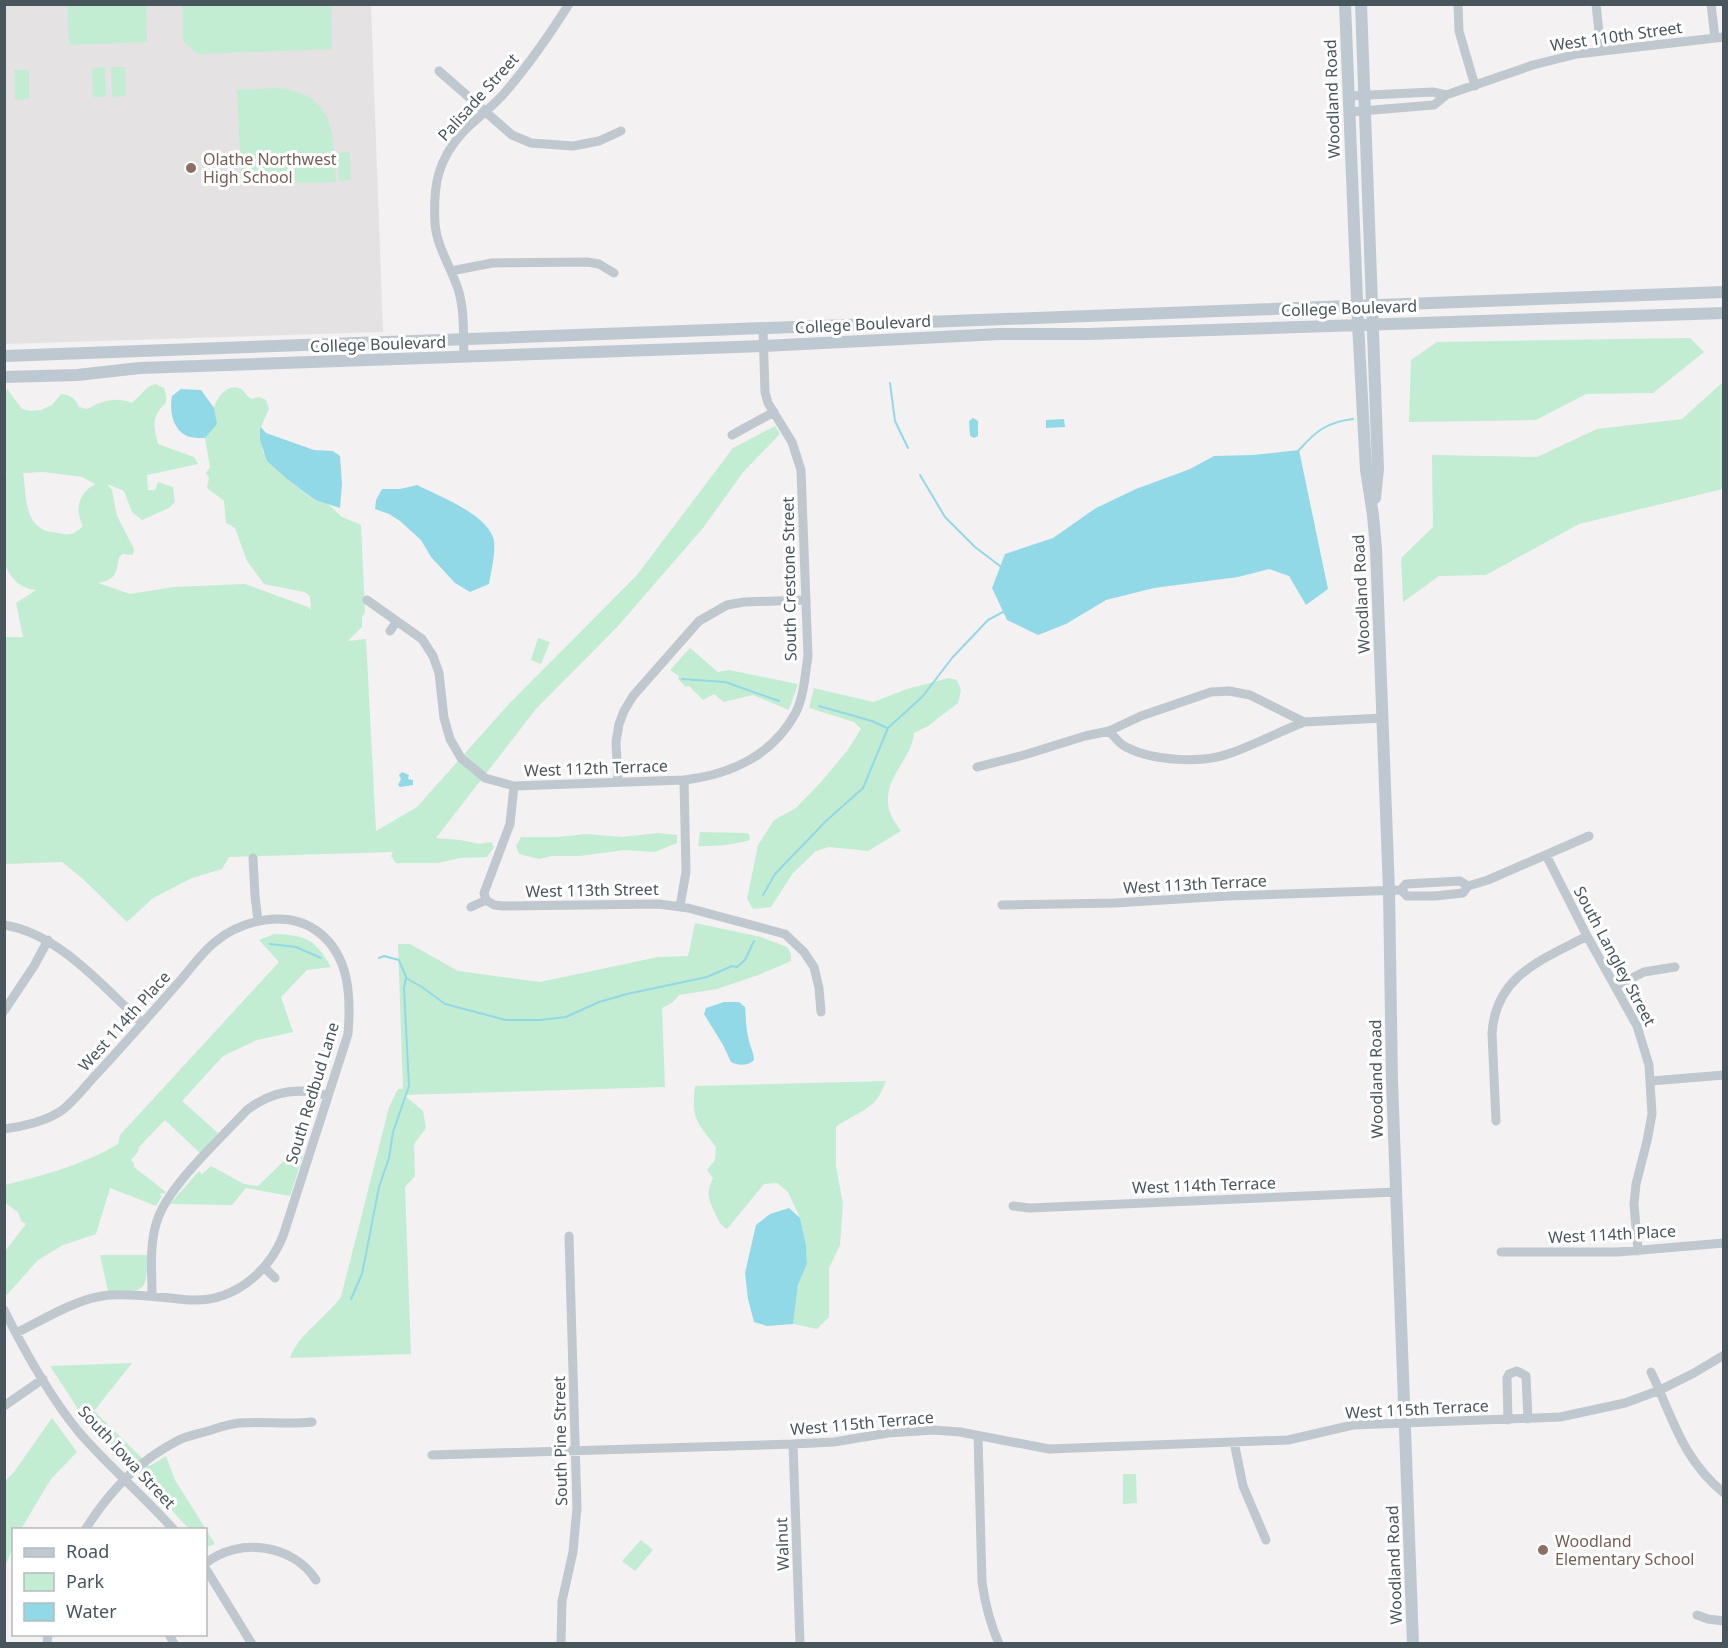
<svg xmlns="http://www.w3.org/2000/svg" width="1728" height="1648" font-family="'Noto Sans',sans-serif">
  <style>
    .education { fill: #e4e2e2 }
    .green { fill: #c2edd2; fill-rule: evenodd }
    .water { fill: #92d9e8 }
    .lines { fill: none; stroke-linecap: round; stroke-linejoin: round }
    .stream { stroke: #92d9e8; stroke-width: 2 }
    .minor { stroke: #bfc8ce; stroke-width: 9 }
    .secondary { stroke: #bec8d1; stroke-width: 12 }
    .education-dot { fill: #8d6e63; stroke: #fff; stroke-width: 2 }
    .labels { text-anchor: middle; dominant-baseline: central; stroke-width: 6; stroke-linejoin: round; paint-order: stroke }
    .street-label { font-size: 16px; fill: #49555d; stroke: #fff }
    .education-label { font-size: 16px; fill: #785e54; stroke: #fff; text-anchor: start }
  </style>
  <rect width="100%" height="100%" fill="#f3f1f1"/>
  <!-- education -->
  <path class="education" d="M4,5H371L383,332L5,344Z"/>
  <!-- green -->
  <path class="green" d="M67,5H146L147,42L69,45Z
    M182,5H331L332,49L198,54L183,41Z
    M105,67L106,97H93L92,68Z
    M111,67H125L126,96L112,97Z
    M14,70H29V99L15,100Z
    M279,88C336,94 334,137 336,182L246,184L241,179L237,90Z
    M350,152V180L339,181L338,153Z
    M1690,338L1704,352L1653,393L1586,394L1536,420L1409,422L1411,360L1437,342Z
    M1723,382V489L1579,524L1486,575L1439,576L1403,602L1401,558L1433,527L1432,455L1537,457L1597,429L1682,419Z
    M155,384L164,388C170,408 163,401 157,414C152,423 156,435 158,444L194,457L198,464L147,475L148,490H155L158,482L173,487L175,502L169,508L142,520L132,512L124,491L107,484L112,490L117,516L134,549L133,555L123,554L119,557C116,575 116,579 98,583L130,594L174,587L245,584L308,607L311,610L310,596L304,592L264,584L247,561L235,528L226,523L224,501L207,488L209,478L206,473L210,467L205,438L216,424C216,420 214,414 214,410C215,399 228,382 241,389C244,391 248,397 251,399L259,397L266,400L269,409L260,429L263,452L287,479L314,500L328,504L342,517L361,525L365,612L362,617V627L348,641L366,639L376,831L417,807L508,705L637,575L733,448L775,426L780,434L744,471L703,528L618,626L536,709L436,838L460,840L480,844L491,842L494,847L487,857L460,858L438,863H396L391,856L393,852L229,857L222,869L192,878L153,898L127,922L83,879L62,862L5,864L4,769H6L5,637H23L16,603L36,590C21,589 11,579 5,565L4,474L7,473L4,469V389L8,390L22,409L30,411L41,410L52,405L61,394C71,395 75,398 79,407L87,409C102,401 115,396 132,403L148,387ZM44,472L82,477L95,484C79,493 74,509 83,526C75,534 69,536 58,533C52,532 43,531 39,527C24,516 26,489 23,473Z
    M538,638L550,642L541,664L531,660Z
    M690,648L718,672L729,670L798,684L789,710L753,695L724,702L714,694L703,700L689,686L686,687L678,679L679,676L670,670Z
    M949,678L957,680L961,690L958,703L928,726L914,733C911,762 882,777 889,810C891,817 897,825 901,831L868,851L829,847L816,851L793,873L771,907L753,909L747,899L758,845L774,820L796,808L821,782L847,751L861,729L854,722L809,708L814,688L873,702L907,689Z
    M700,832L746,833L749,834L750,840C737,844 712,847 698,846Z
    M658,833L677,835V843L655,852L624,850L579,856H552L539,859L519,854L516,846L521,837H558L586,834L622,837Z
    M695,923L761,937L787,947L791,954V961L761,974L717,989L679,995L672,1003L662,1008L665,1087L404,1095L423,1111L426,1128L414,1144L415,1176L405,1187L411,1354L290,1358C298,1335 326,1317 341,1297L389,1107L398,1089H403L398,944H410L458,971L540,982L658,957L688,956Z
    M274,934C306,935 315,939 331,967L307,970L281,997L293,1032L257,1040L223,1056L182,1101L218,1133L200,1153L165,1120L139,1147L138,1152L131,1160L134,1163V1167L166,1192L164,1194L161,1193L160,1195L162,1196L156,1206L110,1188L96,1234L63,1245L38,1260L7,1295L5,1292V1251L26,1224L21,1221L18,1212L5,1203V1185C44,1175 83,1165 118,1144L120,1135L279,962L259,940Z
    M886,1081C883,1087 881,1094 877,1099C870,1109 848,1118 836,1127V1167L843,1203L840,1245L829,1268V1317L817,1329L793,1324L798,1285L807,1264L806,1245L800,1218L788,1192L777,1183L764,1184L727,1229C719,1224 719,1221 715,1213C708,1198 706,1194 713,1178L707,1170L715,1160L716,1147C697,1122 691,1119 695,1086Z
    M292,1153L303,1156L290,1196L246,1188L232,1205L170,1204L199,1171L202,1174L211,1166L244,1184L258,1186Z
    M100,1255H147C148,1295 143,1291 108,1291Z
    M132,1363L94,1411L150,1466L166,1456L175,1480L215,1544L206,1547V1530L189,1529L80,1412L50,1366Z
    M52,1418L77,1452L51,1479L21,1529L14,1530L13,1547L5,1567V1481L14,1472Z
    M1123,1474H1136L1137,1503L1123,1504Z
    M641,1540L653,1550L635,1571L622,1561Z"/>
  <!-- water -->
  <path class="water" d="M181,389L201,390L214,408L217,424L205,438C201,438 194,438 190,437C173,432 169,411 172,396Z
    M973,418L978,421V436L974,438L970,436L969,421Z
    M1064,419L1065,427L1046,428V420Z
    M261,427L266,433L314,450L333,451L340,456L342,484L340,508L315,500L287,479L267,461L260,440V429Z
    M1299,450L1328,589L1306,605L1289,576L1269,569L1238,577L1154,588L1106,600L1066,624L1038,635L1007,620L992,588L1005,554L1053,538L1096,508L1136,489L1190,469L1214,456L1253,455Z
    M417,485C439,496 484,513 493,537C497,548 491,572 489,584L470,592L455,583L431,557L421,540L400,521L389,514L375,509L376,500L382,489H400Z
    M402,772L409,775L408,779L413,780V785L400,787L398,785L401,779L399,775Z
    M724,1002H739L745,1007C746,1019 746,1030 749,1041C751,1049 754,1053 754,1060C748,1066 739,1066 731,1062L723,1045L704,1014L706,1008Z
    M789,1208L800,1218L806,1245L807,1264L798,1285L793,1324L767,1326L754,1322L748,1299L745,1273L756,1225L770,1214Z"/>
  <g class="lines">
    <!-- stream -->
    <path class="stream" d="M890,383L895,421L908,448
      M1299,450C1316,431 1327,422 1353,419
      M920,475L945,517L975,547L1000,566
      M682,679L725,682L779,701
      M819,706L872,721L887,728
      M763,895L775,874L826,821L863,788L888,728L923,696L952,658L988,620L1003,612
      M270,944L296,947L321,958
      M379,958L384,956L399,960L406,977
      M351,1299L362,1274L379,1187L389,1158L393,1132L409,1086L404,988L406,978L422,987L445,1004L506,1020H540L566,1017L599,1002L627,994L707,977L732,966L737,967L745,960L754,941"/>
    <!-- minor -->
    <path class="minor" d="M1458,4L1459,31L1475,86
      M1596,4L1601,51
      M1711,4L1715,38
      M439,71L512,135L531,143L573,146L599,141L621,131
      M1349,96L1433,92L1446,95
      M1349,112L1434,105L1446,95L1533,65L1577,54L1724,37
      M451,271L492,263L587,262L599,264L614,273
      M464,357C463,335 465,311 458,289C451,267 437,247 435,224C433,186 437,160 464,131C478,117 495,105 507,90C530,63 550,34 569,4
      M732,435L774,412
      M367,600L422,639L433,656L439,673L444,718L450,739L461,758L485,778L514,786L684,780
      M390,631L397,621
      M1109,731C1114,736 1119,744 1126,747C1153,761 1202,764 1231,753C1256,744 1279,732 1304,722
      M977,767L1024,755L1085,736L1109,731L1141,716L1211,692L1229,691L1250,695L1304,722L1383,718
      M618,782L616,742L619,724L624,711L633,696L699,621L727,605L744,602L806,600
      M1546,855L1587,936L1637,1026L1649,1065L1652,1114L1647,1141L1636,1184L1634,1204L1638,1251
      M253,858L255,896L258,921
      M1401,890L1407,896H1435L1463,893L1468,886L1488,880L1589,836
      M486,900L494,905L503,906L659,904L688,908L785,934L804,952L814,967L819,988L821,1012
      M486,900L484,893L510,824L514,786
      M1002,905L1115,903L1228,896L1401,890L1406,884L1460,881L1468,886
      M680,906L686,872L684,780C729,775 772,756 795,714C804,697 805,675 808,656L801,470L792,442L768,403L765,392L763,329
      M471,907L486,900
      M4,925C58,933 104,987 142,1023
      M1616,986L1644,972L1675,967
      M4,1011L34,966L48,940
      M1651,1081L1724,1075
      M1496,1121L1492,1033C1496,975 1542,960 1587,936
      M4,1129C22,1127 46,1121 61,1111C73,1102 83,1089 93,1078C122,1047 150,1015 178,983C190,970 201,953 215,942C242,920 287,909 317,931C350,955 351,997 348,1034L283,1236C268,1273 233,1302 191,1300C164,1298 137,1293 109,1295C77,1298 45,1319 16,1333
      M1013,1206L1030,1208L1396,1192
      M1501,1252H1618L1724,1243
      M265,1268L275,1278
      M152,1295C152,1272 149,1244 157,1221C168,1186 221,1138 247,1110C272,1091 298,1086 328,1096
      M4,1310C25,1352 48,1394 78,1431C108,1466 143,1495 174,1530
      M1651,1372C1673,1418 1682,1459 1724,1493
      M4,1406L43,1379
      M1508,1420L1507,1378L1509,1374L1517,1371L1526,1376L1528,1419
      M978,1436L982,1582C985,1604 990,1623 999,1644
      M1234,1442L1243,1486L1266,1540
      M793,1444L800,1644
      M432,1455L793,1444L834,1442L888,1433L934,1430L960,1432L1049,1449L1288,1440L1353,1425L1560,1417L1625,1403L1660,1390L1694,1373L1724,1355
      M85,1530C108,1493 138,1461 177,1441C186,1436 198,1434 208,1431C218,1428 229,1424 239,1423C264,1421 287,1425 312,1422
      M206,1563C239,1537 293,1544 316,1580
      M206,1569L252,1644
      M1697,1615L1708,1619L1724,1621
      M169,1634L174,1644
      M47,1644L48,1634
      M561,1644L562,1601L573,1552L577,1508L569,1236"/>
    <!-- secondary -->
    <path class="secondary" d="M1345,4L1358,324L1366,470L1373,515L1376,549L1389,891L1392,1081L1413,1644
      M1361,4L1378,469L1375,498
      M4,356C578,338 1150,311 1724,292
      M4,377L77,375L140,368L764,346L1000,334H1088L1724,313"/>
  </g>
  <!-- markers -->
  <g class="education-dot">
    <circle cx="191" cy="168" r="6"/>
    <circle cx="1543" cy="1550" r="6"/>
  </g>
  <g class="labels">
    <!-- street labels -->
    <g class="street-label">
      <text transform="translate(1616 36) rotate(-8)">West 110th Street</text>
      <text transform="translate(478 97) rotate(-48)">Palisade Street</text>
      <text transform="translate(1332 99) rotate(-92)">Woodland Road</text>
      <text transform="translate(1349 308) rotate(-2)">College Boulevard</text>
      <text transform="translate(863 324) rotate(-3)">College Boulevard</text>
      <text transform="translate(378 344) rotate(-2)">College Boulevard</text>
      <text transform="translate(789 579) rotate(-91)">South Crestone Street</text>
      <text transform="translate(1361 594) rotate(-93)">Woodland Road</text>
      <text transform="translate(596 768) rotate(-2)">West 112th Terrace</text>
      <text transform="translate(1195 884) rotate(-3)">West 113th Terrace</text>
      <text transform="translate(592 890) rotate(-1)">West 113th Street</text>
      <text transform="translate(1615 956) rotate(62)">South Langley Street</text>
      <text transform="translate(124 1021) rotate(-48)">West 114th Place</text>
      <text transform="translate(1376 1079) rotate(-91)">Woodland Road</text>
      <text transform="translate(312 1093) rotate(-73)">South Redbud Lane</text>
      <text transform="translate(1204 1185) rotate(-2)">West 114th Terrace</text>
      <text transform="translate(1612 1234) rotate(-3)">West 114th Place</text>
      <text transform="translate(1417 1409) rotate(-3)">West 115th Terrace</text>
      <text transform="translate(862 1423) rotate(-5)">West 115th Terrace</text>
      <text transform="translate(560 1441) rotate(-91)">South Pine Street</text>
      <text transform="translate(127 1457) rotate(47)">South Iowa Street</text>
      <text transform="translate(782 1544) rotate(-92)">Walnut</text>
      <text transform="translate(1394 1565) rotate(-92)">Woodland Road</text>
    </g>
    <!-- education labels -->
    <g class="education-label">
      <text x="203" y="159">Olathe Northwest<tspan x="203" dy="18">High School</tspan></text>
      <text x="1555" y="1541">Woodland<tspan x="1555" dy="18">Elementary School</tspan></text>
    </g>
  </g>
  <!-- border -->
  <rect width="1728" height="1648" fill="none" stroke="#49555d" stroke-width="12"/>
  <!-- legend -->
  <rect x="12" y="1528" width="195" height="108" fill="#ffffff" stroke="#b6bbbe" stroke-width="1.5"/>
  <rect x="24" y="1548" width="30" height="9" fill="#bec8d1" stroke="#b6bbbe" stroke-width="1.5"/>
  <text x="66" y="1558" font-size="18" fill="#49555d">Road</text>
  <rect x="24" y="1573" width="30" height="18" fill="#c2edd2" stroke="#b6bbbe" stroke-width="1.5"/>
  <text x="66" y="1588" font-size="18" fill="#49555d">Park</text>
  <rect x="24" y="1603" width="30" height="18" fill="#92d9e8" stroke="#b6bbbe" stroke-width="1.5"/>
  <text x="66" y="1618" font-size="18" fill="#49555d">Water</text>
</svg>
